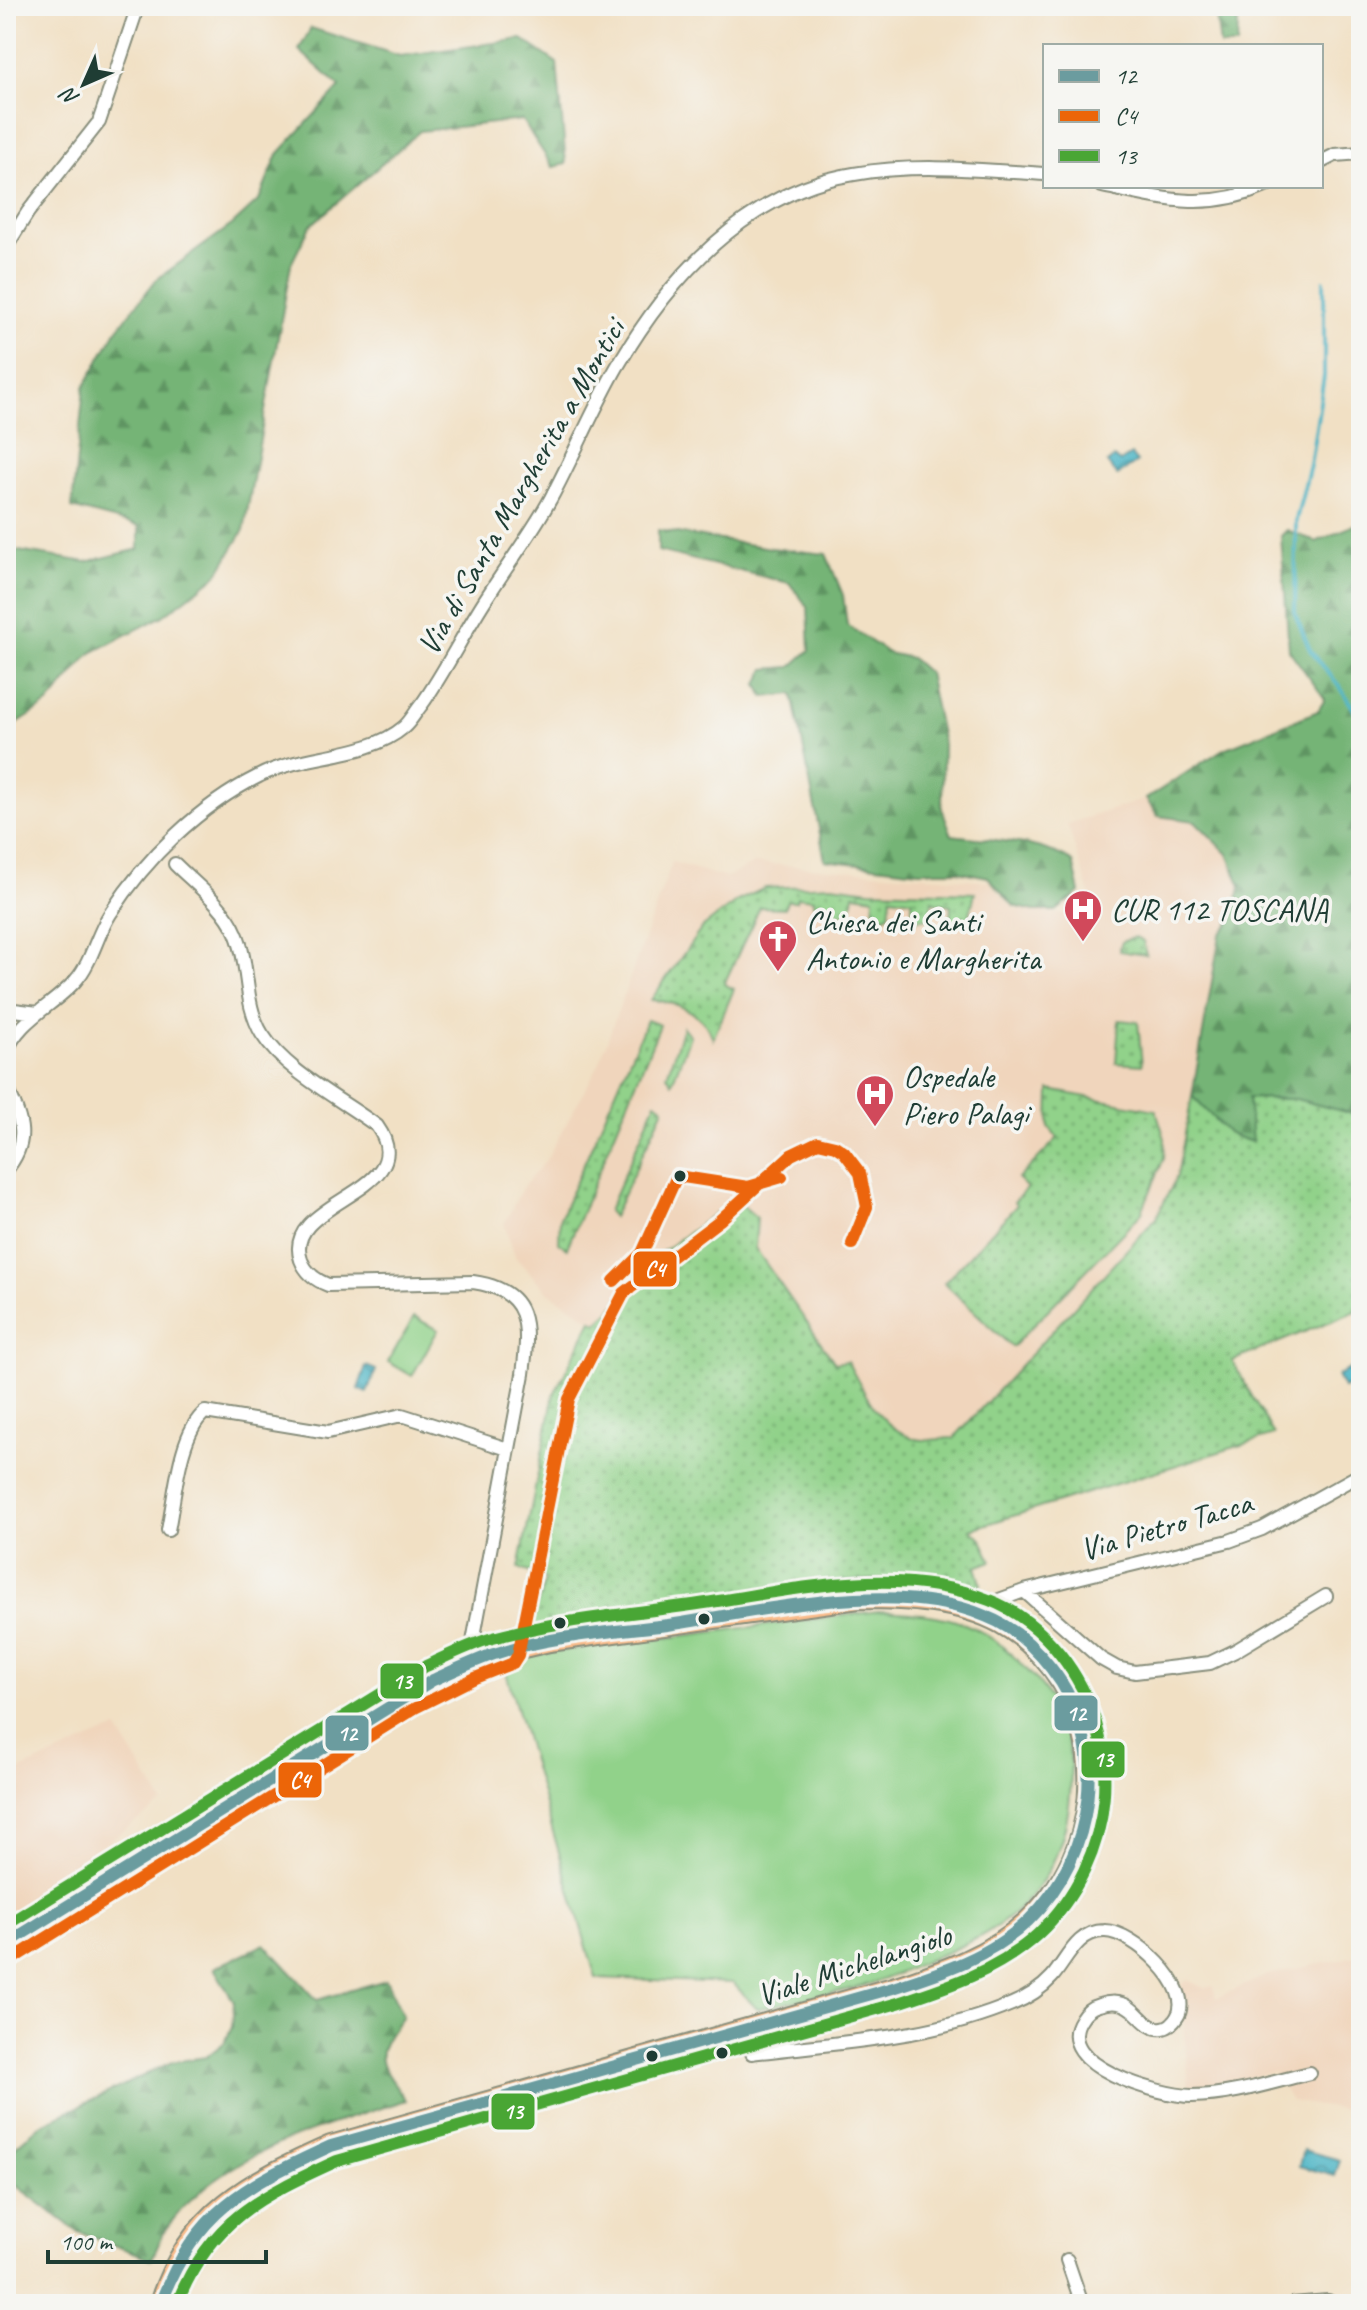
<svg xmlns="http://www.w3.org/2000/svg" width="1367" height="2310" font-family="Caveat,sans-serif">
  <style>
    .built { fill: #f0d5bc }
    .grass { fill: url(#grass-dots); stroke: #58885f; stroke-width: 2 }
    .forest { fill: url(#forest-firs); stroke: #4a7855; stroke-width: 2 }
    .park { fill: #91d28a; stroke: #58885f; stroke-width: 2 }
    .water { fill: url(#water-waves); stroke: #33787c; stroke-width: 2 }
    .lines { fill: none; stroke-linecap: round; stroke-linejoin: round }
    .stream { stroke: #47b3c4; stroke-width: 4 }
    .minor-casing { stroke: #888e7c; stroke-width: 16 }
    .primary-casing { stroke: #888e7c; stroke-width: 24 }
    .minor { stroke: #fff; stroke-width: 12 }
    .primary { stroke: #fabc8b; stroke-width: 20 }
    .bus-1-casing { stroke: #f6f6f2; stroke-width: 18 }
    .bus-2-casing { stroke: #f6f6f2; stroke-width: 18 }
    .bus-3-casing { stroke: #f6f6f2; stroke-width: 18 }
    .bus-1 { stroke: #6b9c9f; stroke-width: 12 }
    .bus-2 { stroke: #ec6508; stroke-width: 12 }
    .bus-3 { stroke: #49a634; stroke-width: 12 }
    .bus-dot { fill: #1f3d34; stroke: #f6f6f2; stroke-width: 3 }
    .labels { text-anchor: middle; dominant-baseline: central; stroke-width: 7; stroke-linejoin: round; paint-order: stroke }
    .street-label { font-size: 32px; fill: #1f3d34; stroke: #f6f6f2 }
    .poi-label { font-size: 32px; fill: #1f3d34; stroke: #f6f6f2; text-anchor: start }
    .line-badge { stroke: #f6f6f2; stroke-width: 3 }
    .badge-label { font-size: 22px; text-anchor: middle; font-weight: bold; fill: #fff }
  </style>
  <defs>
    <pattern id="grass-dots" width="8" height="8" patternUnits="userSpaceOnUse" patternTransform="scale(2)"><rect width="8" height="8" fill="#91d28a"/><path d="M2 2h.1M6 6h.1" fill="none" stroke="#76ac72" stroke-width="1.8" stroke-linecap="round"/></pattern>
    <pattern id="forest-firs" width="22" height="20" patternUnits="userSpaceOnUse" patternTransform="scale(2)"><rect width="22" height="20" fill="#74b476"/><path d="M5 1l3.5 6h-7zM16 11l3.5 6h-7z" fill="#5f9462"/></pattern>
    <pattern id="water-waves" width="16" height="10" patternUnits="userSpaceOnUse" patternTransform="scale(2)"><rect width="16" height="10" fill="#47b3c4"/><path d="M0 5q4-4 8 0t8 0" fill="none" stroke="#3b93a0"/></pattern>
  </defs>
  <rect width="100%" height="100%" fill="#f6f6f2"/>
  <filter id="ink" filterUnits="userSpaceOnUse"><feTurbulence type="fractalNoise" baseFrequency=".0125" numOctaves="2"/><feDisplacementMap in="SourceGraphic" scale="16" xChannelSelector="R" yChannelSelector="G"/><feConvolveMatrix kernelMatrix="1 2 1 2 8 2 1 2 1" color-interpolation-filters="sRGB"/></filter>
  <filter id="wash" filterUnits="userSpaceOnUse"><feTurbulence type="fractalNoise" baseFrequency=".006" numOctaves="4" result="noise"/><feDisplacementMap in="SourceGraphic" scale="32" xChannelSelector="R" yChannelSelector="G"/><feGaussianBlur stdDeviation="1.8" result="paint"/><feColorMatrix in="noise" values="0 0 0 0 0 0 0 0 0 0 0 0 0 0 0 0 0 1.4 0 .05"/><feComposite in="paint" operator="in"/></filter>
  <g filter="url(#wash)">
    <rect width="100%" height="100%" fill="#f1e0c4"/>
    <!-- built -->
    <path class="built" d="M1146,799L1158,816L1195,821L1228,854L1241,886L1227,929L1220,935L1177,1176L1156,1218L954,1438L918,1440L886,1424L872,1407L848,1361L835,1363L755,1248L757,1218L675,1245L651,1260L629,1281L616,1305L597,1323L548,1292L516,1258L504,1224L522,1188L546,1160L598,1066L672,862L726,878L755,863L989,881L1014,909L1081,916L1093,903L1067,824Z
      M117,1728L163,1803L42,1887L48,1898L6,1925V1776Z
      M1361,1955V2113L1291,2101L1274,2072L1189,2090L1181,1985L1187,1980L1204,1988L1213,1986L1216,1998L1268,1975Z"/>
    <!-- grass -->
    <path class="grass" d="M832,885L870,890L975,893L968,922L962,925L950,923L951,905L932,902L929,918L912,920V900L891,897L889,914L883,917L873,916L874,897L854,894L851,911L846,914L819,910L821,906L814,904V899L797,897L796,901H787L785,908L760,907L724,984L734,989L713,1039C705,1014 677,1001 651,1000L702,928L737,901L765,888Z
      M1135,937L1143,941L1146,955L1119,951L1122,942Z
      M647,1020L660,1025L567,1248L559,1243L560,1218Z
      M1119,1020L1138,1022L1142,1065L1116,1063Z
      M683,1027L690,1036L672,1083L667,1075Z
      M1050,1090L1156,1110L1165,1139L1164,1158L1141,1214L1012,1347L944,1283L1017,1205L1014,1202L1027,1188L1018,1179L1058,1138L1049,1127Z
      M1192,1096L1229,1134L1251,1142L1248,1098L1296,1099L1353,1114L1361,1112V1309L1232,1361L1274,1435L971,1529L981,1538L992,1561L976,1567L981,1583L978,1593L894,1578L845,1582L703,1600L523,1630L540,1598L545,1579L519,1568L554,1394L592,1320L597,1323L616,1305L629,1281L651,1260L735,1199L757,1218L755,1248L835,1363L847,1361C865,1393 878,1427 916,1439C927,1442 943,1438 954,1438L1156,1218L1177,1176Z
      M656,1102L664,1108L613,1217L608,1211Z"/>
    <!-- forest -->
    <path class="forest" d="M1215,6H1233L1238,21L1237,46H1220Z
      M311,28L400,56L522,39L557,63L566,164L553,167L522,120L420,131L310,226L291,264L244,530L217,575L163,616L91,653L48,704L6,731V549L86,562L139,549V526L72,508L84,387L116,331L156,280L233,224L259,200L278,154L340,87L299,50Z
      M1361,522V1112L1353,1114L1296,1099L1248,1098L1252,1142L1229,1134L1192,1096L1220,935L1229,924L1241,886L1228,854L1195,821L1158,816L1146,799L1222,750L1318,711L1325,699L1289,650L1281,536L1287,530L1316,542Z
      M658,530L771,548L826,554L843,595L847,625L888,653L911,658L928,673L943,744L942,809L952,835C992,841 1039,840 1073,862L1080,892L1056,911H1034L1014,906L988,877L958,871H919L825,860L793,694L764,697L758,684L765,669L791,667L810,650L808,607L789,583L658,551Z
      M265,1944L317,2000L386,1980L403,2016C371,2058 377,2059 406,2100C322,2128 217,2152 165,2231C160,2240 156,2250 152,2259L78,2232L6,2178V2155L40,2125L172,2062L206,2057L225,2042L232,2027L234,2002L214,1968Z"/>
    <!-- park -->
    <path class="park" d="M414,1317L438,1330L412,1376L388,1362Z
      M879,1611C914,1613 954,1614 985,1634C1009,1649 1043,1683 1056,1708C1079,1752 1073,1819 1053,1862C1044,1882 1028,1901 1012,1915C989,1934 964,1945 938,1956C917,1965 897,1975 876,1982C838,1994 796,2000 757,2009L733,1983L596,1978L503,1662L545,1653Z"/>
    <!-- water -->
    <path class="water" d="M1131,455L1137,462L1117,476L1107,463L1114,458L1120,462Z
      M1361,1363V1378L1343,1388L1337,1376Z
      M366,1366L376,1370L367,1393L358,1389Z
      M1303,2150L1340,2160L1335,2176L1299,2166Z"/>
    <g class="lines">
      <!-- stream -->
      <path class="stream" d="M1324,281V376L1310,465L1296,520L1295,614L1310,650L1340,687L1361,721"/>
    </g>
  </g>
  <g filter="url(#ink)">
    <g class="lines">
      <!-- minor casing -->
      <g class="minor-casing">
        <path id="minor" d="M1321,162L1335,155L1361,153
          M1102,186C1163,199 1205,212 1266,186
          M6,247L28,212L99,122L138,6
          M175,864C195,884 225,906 236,933C250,965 243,1003 262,1034C286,1072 341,1099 377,1126C425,1193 280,1200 301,1260C306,1273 315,1280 328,1285L473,1282C532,1290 529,1327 523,1374L469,1663
          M6,1009L38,1013
          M6,1053C17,1020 55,1005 76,980C92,962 97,934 110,914C146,858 199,806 259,776C302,753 367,759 404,727C411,721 416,711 422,704C446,670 464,632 487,597C508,564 532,533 551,498C574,455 593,409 617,367C669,278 747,191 854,174C917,163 982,170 1045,174
          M6,1085C20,1118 32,1139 6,1170
          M168,1530C175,1497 179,1433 205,1412L328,1432L402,1415L508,1449
          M1024,1591L1101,1659L1117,1668L1135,1672L1210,1663L1235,1651L1326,1596
          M980,1613L999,1600L1024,1591L1229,1541L1262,1529L1361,1474
          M742,2032L752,2053C839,2042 930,2039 1012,2004C1027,1998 1041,1989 1052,1977C1067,1960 1077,1931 1104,1931C1132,1930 1196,1988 1177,2017C1174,2022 1169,2027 1163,2028C1139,2032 1137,1992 1099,2005C1091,2007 1085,2012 1081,2019C1051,2065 1161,2096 1192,2096C1231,2096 1272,2082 1310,2073
          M1067,2260L1082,2304
          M1292,2304L1328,2301L1334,2304"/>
      </g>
      <!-- primary casing -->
      <g class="primary-casing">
        <path id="primary" d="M6,1944L433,1680L494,1654L549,1641L859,1598C905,1598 959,1600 1001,1623C1109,1685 1118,1839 1028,1921C990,1956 942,1972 893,1988L331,2146C250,2182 188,2213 160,2304"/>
      </g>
      <!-- minor -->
      <use href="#minor" class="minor"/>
      <!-- primary -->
      <use href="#primary" class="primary"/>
      <!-- bus-1 casing -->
      <g class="bus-1-casing">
        <path id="bus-1" d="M6,1944L433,1680C453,1671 474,1661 494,1654C550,1636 610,1632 668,1625C762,1611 896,1578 985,1616C1011,1626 1034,1646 1051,1668C1111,1744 1096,1855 1028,1921C992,1956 940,1973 893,1988L331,2146C244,2186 196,2210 160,2304"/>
      </g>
      <!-- bus-2 casing -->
      <g class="bus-2-casing">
        <path id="bus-2" d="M614,1281L642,1253L677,1176L748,1187L782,1177
          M14,1958L415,1708L475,1678L513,1663L518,1655L569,1399L624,1293L720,1220L791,1155L818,1142L835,1146L844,1152L860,1173L867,1207L852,1244"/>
      </g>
      <!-- bus-3 casing -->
      <g class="bus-3-casing">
        <path id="bus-3" d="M6,1925L426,1666C447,1656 470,1644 493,1638C555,1621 620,1615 684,1606C782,1593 892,1562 989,1600C1016,1610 1042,1631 1060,1654C1127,1739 1117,1859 1038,1934C999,1970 947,1987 898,2003L337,2161C260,2196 209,2221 177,2304"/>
      </g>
      <!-- bus-1 -->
      <use href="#bus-1" class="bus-1"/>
      <!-- bus-2 -->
      <use href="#bus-2" class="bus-2"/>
      <!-- bus-3 -->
      <use href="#bus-3" class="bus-3"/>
    </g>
  </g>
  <!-- icons -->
  <defs>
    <g id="hospital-pin" transform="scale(2)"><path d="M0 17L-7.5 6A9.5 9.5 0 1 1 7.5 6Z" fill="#d1495b" stroke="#f6f6f2"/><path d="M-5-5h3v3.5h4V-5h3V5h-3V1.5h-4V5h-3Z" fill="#fff"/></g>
    <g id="church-pin" transform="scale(2)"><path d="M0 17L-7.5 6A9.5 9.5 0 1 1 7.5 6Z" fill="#d1495b" stroke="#f6f6f2"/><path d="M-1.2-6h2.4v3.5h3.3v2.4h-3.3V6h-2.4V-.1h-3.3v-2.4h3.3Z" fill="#fff"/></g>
  </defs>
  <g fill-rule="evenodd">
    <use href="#hospital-pin" x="1083" y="909"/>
    <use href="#church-pin" x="778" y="939"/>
    <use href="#hospital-pin" x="875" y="1094"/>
  </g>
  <!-- markers -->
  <g class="bus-dot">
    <circle cx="680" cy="1176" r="7"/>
    <circle cx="704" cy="1619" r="7"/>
    <circle cx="560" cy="1623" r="7"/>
    <circle cx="722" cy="2053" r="7"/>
    <circle cx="652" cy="2056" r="7"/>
  </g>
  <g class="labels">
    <!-- street labels -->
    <g class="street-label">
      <text transform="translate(521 487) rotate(-60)">Via di Santa Margherita a Montici</text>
      <text transform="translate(1166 1526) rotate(-16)">Via Pietro Tacca</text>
      <text transform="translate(854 1965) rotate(-18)">Viale Michelangiolo</text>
    </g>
    <!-- poi labels -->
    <g class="poi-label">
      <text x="1111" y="909">CUR 112 TOSCANA</text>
      <text x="806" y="921">Chiesa dei Santi<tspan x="806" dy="37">Antonio e Margherita</tspan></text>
      <text x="903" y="1076">Ospedale<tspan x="903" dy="37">Piero Palagi</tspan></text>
    </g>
  </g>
  <g class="line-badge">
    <rect x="632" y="1250" width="46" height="38" rx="8" fill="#ec6508"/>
    <rect x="379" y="1662" width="46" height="38" rx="8" fill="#49a634"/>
    <rect x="1053" y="1694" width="46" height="38" rx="8" fill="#6b9c9f"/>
    <rect x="324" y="1714" width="46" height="38" rx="8" fill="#6b9c9f"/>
    <rect x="1080" y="1740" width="46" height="39" rx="8" fill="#49a634"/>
    <rect x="277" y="1761" width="46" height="38" rx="8" fill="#ec6508"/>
    <rect x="490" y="2092" width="46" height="39" rx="8" fill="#49a634"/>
  </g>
  <g class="badge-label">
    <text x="655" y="1277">C4</text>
    <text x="402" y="1689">13</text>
    <text x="1076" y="1721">12</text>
    <text x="347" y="1741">12</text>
    <text x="1103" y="1767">13</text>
    <text x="300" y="1788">C4</text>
    <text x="513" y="2119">13</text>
  </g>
  <!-- margin -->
  <rect width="1367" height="2310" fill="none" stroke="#f6f6f2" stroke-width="32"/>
  <!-- legend -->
  <rect x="1043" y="44" width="280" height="144" fill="#f6f6f2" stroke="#a0aca6" stroke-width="2"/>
  <rect x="1059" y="70" width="40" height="12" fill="#6b9c9f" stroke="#a0aca6" stroke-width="2"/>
  <text x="1115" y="84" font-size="24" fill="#1f3d34">12</text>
  <rect x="1059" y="110" width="40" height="12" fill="#ec6508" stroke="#a0aca6" stroke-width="2"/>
  <text x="1115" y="124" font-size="24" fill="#1f3d34">C4</text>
  <rect x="1059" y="150" width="40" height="12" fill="#49a634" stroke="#a0aca6" stroke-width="2"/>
  <text x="1115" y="164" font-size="24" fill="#1f3d34">13</text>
  <!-- north arrow -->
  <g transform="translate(84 84) rotate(225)" stroke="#f6f6f2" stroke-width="6" paint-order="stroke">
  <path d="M0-6L14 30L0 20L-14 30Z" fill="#1f3d34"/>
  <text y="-12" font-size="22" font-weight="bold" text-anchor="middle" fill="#1f3d34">N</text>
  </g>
  <!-- scale -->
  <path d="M48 2250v12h218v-12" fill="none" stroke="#1f3d34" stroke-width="4"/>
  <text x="60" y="2250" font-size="24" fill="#1f3d34" stroke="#f6f6f2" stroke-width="6" paint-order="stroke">100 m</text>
</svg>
